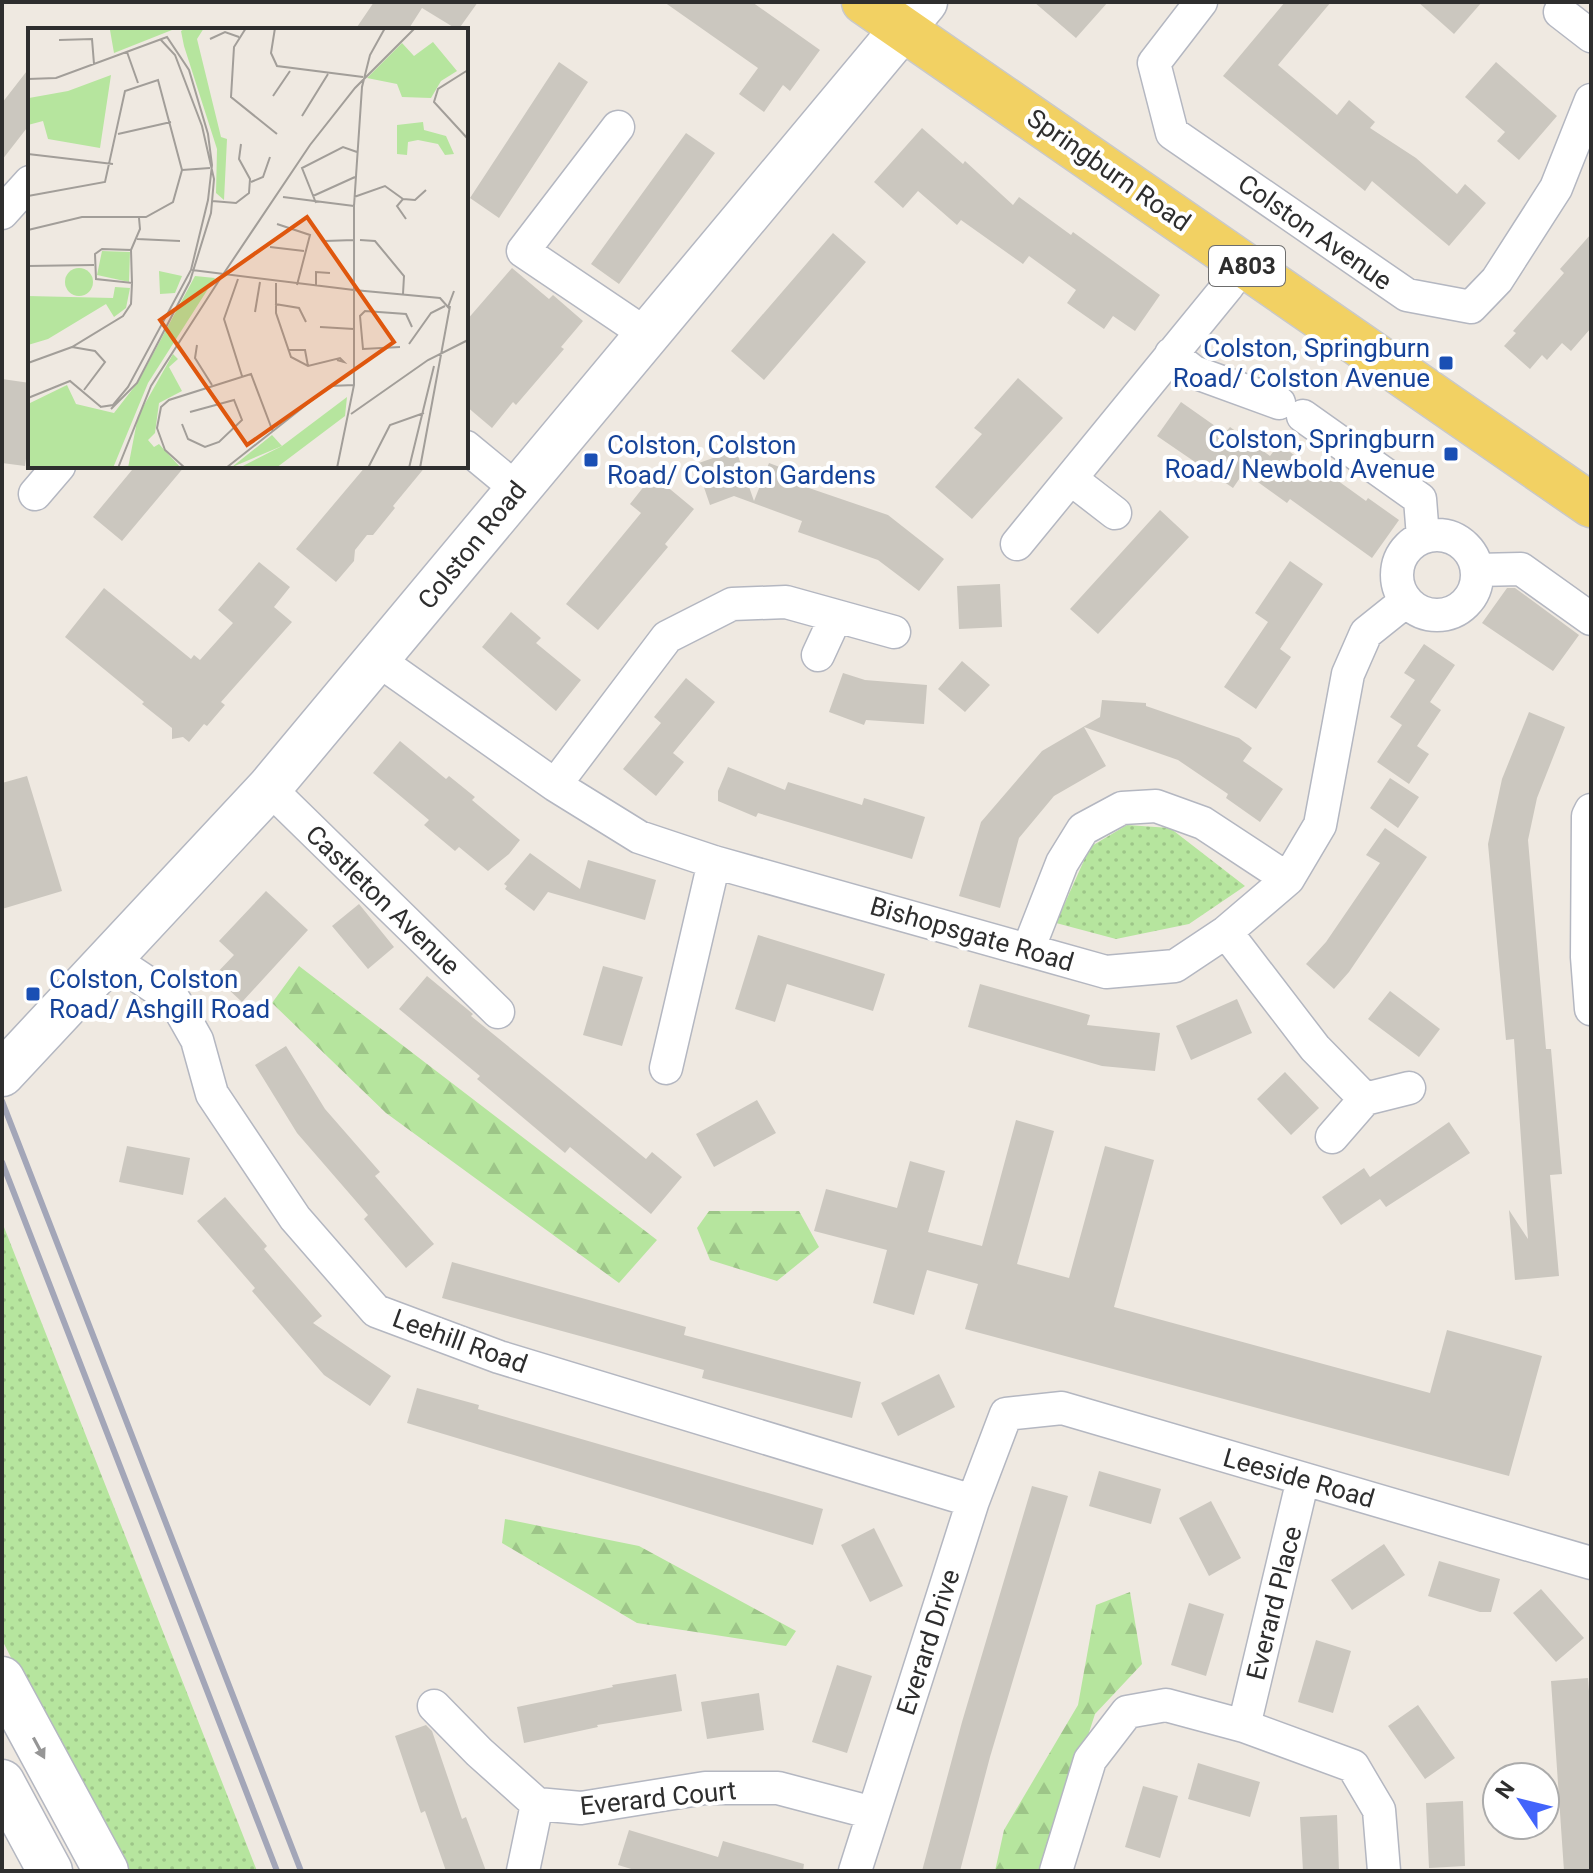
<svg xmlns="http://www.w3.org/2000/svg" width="1593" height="1873" font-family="Roboto,sans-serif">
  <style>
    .grass { fill: url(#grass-dots) }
    .forest { fill: url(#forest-firs) }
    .building { fill: #cbc7bf }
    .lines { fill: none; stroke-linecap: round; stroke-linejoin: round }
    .street-casing { stroke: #b4b7c1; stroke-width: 35 }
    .secondary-casing { stroke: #b4b7c1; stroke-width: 47 }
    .primary-casing { stroke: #c9c9c9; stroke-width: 47 }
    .street { stroke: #fff; stroke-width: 32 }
    .secondary { stroke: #fff; stroke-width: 44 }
    .primary { stroke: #f2d163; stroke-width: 44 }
    .rail { stroke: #a3a6b8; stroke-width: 6 }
    .oneway { fill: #969696 }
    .transit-dot { fill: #1a4fb4; stroke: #fff; stroke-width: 3 }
    .labels { text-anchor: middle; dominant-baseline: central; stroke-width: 8; stroke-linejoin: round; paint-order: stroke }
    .shield { fill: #fff; stroke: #6d6d6d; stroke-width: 2 }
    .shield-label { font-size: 24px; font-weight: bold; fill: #2e2e2e }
    .street-label { font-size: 26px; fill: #2e2e2e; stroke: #fff }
    .transit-label { font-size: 26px; fill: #164399; stroke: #fff; text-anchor: end }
    .inset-road { fill: none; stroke: #a29e99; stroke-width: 2 }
    .view { fill: #df570e; fill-opacity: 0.15; stroke: #df570e; stroke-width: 4 }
    .inset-edge { fill: none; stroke: #2e2e2e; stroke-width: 4 }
  </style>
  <defs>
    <pattern id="grass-dots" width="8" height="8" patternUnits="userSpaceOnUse" patternTransform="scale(2)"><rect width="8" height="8" fill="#b6e59e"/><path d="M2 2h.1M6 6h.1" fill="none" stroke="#9dc588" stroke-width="1.8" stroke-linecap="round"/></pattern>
    <pattern id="forest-firs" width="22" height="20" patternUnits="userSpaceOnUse" patternTransform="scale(2)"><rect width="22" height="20" fill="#b6e59e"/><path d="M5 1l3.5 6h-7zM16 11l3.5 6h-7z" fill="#9dc588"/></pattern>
  </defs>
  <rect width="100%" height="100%" fill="#efe9e1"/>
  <!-- grass -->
  <path class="grass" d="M1127,825L1170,828L1245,886L1189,924L1116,939L1056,923L1090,847Z
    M2,1222L257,1871H121L2,1640Z"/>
  <!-- forest -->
  <path class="forest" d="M299,966L657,1240L619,1283L386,1113L272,1003Z
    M709,1211H799L819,1247L777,1281L710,1260L697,1228Z
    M505,1519L639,1546L796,1631L786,1646L637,1623L502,1543Z
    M1130,1592L1142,1664L1095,1714L1044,1871H995L1004,1830L1078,1705L1096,1605Z"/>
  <!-- building -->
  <path class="building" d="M374,2H478L458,30L422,8L408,30H355Z
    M664,2H752L820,50L790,91L783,85L764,112L739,94L758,68Z
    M1034,2H1108L1076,38Z
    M1285,2H1331L1278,65L1337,115L1349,100L1375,122L1370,128L1416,158L1457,194L1465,184L1486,203L1449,246L1372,181L1365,191L1223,76Z
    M1418,2H1482L1454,34Z
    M559,62L588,82L499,218L470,198Z
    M1496,62L1557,116L1519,160L1497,141L1505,132L1465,97Z
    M30,67V124L2,160V103Z
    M922,128L963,164L965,161L1013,205L1019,197L1071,235L1073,232L1160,295L1135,331L1113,316L1104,329L1067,303L1076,290L1029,256L1023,264L961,220L957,225L918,191L903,208L874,182Z
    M686,133L715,153L619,284L591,264Z
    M833,233L866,262L764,380L731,351Z
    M1591,234V328L1571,351L1562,343L1547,360L1542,355L1530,369L1504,346L1516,333L1513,331L1564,273L1560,269Z
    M512,268L549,299L553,295L583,321L561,347L564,349L516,405L513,402L492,428L466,406V321Z
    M1018,378L1063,418L972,519L935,487L982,434L974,428Z
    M2,379L30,383V428L25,466L2,463Z
    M1181,402L1225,433L1230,427L1270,456L1279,444L1320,474L1323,470L1366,501L1368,498L1399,520L1372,558L1290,499L1287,503L1244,472L1233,488L1157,436Z
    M736,450L754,501L769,463L809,478L806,487L888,515L944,559L919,591L878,560L798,532L802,521L734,496L710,505L696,464Z
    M127,466H185L122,541L93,517L132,470Z
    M366,466H426L393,506L395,508L373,535H367L355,550L354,561L336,582L296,549Z
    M653,475L694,509L665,544L668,547L598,630L566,604L641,513L630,504Z
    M1160,510L1189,537L1098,634L1070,609Z
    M1290,561L1323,584L1280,649L1291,657L1256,709L1224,687L1268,622L1255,613Z
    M259,562L290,587L274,607L292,622L221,702L225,705L207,726L204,724L189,742L183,737L172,739V728L142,704L144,702L65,637L104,588L191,659L194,655L200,660L233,623L218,610Z
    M1000,584L1002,627L959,629L957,586Z
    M1507,588H1515L1579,635L1553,671L1482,623Z
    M511,612L541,638L536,643L581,680L556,711L482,647Z
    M1424,644L1455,665L1430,702L1441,710L1417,746L1429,754L1409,784L1377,762L1402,725L1390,717L1415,680L1404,673Z
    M962,661L990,685L965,712L938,689Z
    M843,673L865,680L927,685L924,724L866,720L864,725L829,712Z
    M686,678L715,702L673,753L684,762L656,796L623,769L661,723L654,717Z
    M1102,700L1146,703V706L1239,738L1252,748L1243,761L1283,789L1260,822L1226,798L1228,794L1178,760L1084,727L1106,766L1054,796L1019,838L1000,908L959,896L981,822L1042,751L1100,717Z
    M1529,712L1565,727L1537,798L1528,840L1546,1049H1551L1562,1174L1550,1175L1559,1276L1515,1280L1509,1210L1528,1239L1514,1039L1506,1040L1488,844L1502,779Z
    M400,741L446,779L449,776L475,797L472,800L520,840L509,854L488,871L459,847L455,851L424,825L429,820L373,773Z
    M728,767L785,790L788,782L862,805L864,798L925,817L912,859L758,813L756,817L718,801V791Z
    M27,776L62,891L2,909V783Z
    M1390,778L1419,797L1398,828L1370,808Z
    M1385,828L1427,857L1349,972L1334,989L1306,964L1326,942L1380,863L1366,855Z
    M530,853L580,889L588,860L656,880L645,920L548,892L534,911L505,889L507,886L504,884Z
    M266,891L308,930L242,1002L214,976L234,955L219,941Z
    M359,904L394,947L368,969L332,926Z
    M758,935L885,974L873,1011L787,984L775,1022L735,1009Z
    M603,966L643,977L622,1046L583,1035Z
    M427,976L473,1014L471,1016L646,1159L652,1152L682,1177L651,1214L570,1147L565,1153L477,1079L480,1076L399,1009Z
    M980,984L1090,1015L1087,1025L1160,1033L1155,1071L1102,1066L968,1027Z
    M1390,991L1440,1029L1419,1057L1368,1019Z
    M1237,999L1252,1033L1191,1060L1176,1026Z
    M286,1046L325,1109L380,1172L375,1176L434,1244L406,1268L364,1219L368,1215L297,1133L255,1065Z
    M1285,1072L1319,1108L1291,1135L1257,1099Z
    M757,1100L776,1133L714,1167L696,1134Z
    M1016,1120L1054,1131L1017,1264L1069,1278L1105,1146L1154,1160L1114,1307L1430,1393L1447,1330L1542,1356L1509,1476L965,1329L978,1284L927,1270L914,1315L873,1303L887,1250L814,1231L826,1189L897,1208L910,1161L945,1171L928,1232L982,1246Z
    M1449,1122L1470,1153L1386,1207L1380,1199L1341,1225L1322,1197L1364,1168L1370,1177Z
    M127,1146L190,1158L183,1195L119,1182Z
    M225,1197L267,1246L264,1249L322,1316L313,1323L391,1376L370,1406L324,1375L252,1291L255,1288L197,1221Z
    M452,1262L686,1327L684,1335L861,1382L852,1418L702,1378L704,1370L442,1298Z
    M939,1374L955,1407L898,1436L881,1403Z
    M417,1388L479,1405L478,1409L823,1509L813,1545L407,1423Z
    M1099,1471L1161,1489L1151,1524L1089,1506Z
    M1032,1486L1068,1496L990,1757L960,1871H922L962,1722Z
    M1211,1501L1241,1558L1209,1576L1179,1518Z
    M874,1528L903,1586L870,1602L841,1545Z
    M1384,1544L1405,1575L1352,1610L1331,1580Z
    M1439,1561L1500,1579L1491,1612H1480L1428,1596Z
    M1541,1589L1584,1638L1556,1662L1513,1613Z
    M1189,1603L1224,1614L1206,1676L1171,1665Z
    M1316,1640L1351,1651L1333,1713L1298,1702Z
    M837,1665L872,1676L847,1753L812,1742Z
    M676,1674L682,1711L597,1725L598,1727L524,1743L517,1707L613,1687L612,1685Z
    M1588,1678L1591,1718V1871H1564L1551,1681Z
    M759,1693L764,1730L707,1739L701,1702Z
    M1418,1705L1455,1758L1425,1779L1388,1726Z
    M426,1725L432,1731L462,1819L466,1817L486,1871H446L425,1811L421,1813L395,1736Z
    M1198,1763L1260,1782L1250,1817L1188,1799Z
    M1143,1786L1178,1796L1160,1858L1125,1847Z
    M1463,1801L1465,1866L1429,1868L1426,1803Z
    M1337,1815L1339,1871H1303L1300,1817Z
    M629,1830L718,1857L723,1841L804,1864L803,1871H638L618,1865Z"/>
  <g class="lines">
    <!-- street casing -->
    <g class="street-casing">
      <path id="street" d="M1201,2L1154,63L1172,133L1407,295L1471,307L1497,280L1556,188L1591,100
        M1560,12L1591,36
        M618,127L523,251L646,334
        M2,213L30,182
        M1171,354L1194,372L1279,403
        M1303,416L1420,499L1423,537
        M466,447L518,490
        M1071,479L1115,513
        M35,494L59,466
        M1397 575a40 40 0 1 1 80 0a40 40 0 1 1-80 0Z
        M1017,544L1227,287L1244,263
        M1477,570L1521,569L1591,619
        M818,655L836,616
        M378,660L555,785L639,837L714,862L1106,972L1175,966L1226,932L1288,879L1320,825L1348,674L1366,633L1406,601
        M555,785L667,637L732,604L786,602L894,632
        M269,788L498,1012
        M1591,810L1588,816L1587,957L1591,1009
        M1226,932L1315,1048L1365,1099
        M1028,950L1062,863L1083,829L1122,808L1156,806L1203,823L1288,879
        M112,959L175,1001L197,1040L212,1094L295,1218L376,1311L499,1357L973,1501
        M666,1068L714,862
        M1332,1137L1365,1099L1409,1088
        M434,1706L479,1752L537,1804L581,1808L705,1788H778L873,1813
        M1244,1726L1303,1479
        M523,1871L537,1804
        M855,1871L973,1501L1006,1414L1062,1408L1591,1563
        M1056,1871L1090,1760L1127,1712L1166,1705L1244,1726L1353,1766L1379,1810L1384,1871"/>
    </g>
    <!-- secondary casing -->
    <g class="secondary-casing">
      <path id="secondary" d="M2,1074L269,788L925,2
        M2,1679L106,1871
        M2,1782L50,1871"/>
    </g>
    <!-- primary casing -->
    <g class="primary-casing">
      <path id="primary" d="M864,2L1591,505"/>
    </g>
    <!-- street -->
    <use href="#street" class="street"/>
    <!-- secondary -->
    <use href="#secondary" class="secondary"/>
    <!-- primary -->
    <use href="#primary" class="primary"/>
    <!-- rail -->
    <path class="rail" d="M2,1101L301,1871
      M2,1162L277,1871"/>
  </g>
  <!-- one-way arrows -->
  <defs><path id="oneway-solid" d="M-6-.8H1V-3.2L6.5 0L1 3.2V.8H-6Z" transform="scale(2)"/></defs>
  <use class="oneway" href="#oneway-solid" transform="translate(39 1748) rotate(62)"/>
  <!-- markers -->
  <g class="transit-dot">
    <rect x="1438" y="355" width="16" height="16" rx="4"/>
    <rect x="1443" y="446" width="16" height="16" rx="4"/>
    <rect x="583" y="452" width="16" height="16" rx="4"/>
    <rect x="25" y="986" width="16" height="16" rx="4"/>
  </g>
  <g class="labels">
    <!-- shield labels -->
    <rect class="shield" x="1209" y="246" width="76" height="40" rx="6"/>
    <g class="shield-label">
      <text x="1247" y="266">A803</text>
    </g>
    <!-- street labels -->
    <g class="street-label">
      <text transform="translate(1109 170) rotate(35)">Springburn Road</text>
      <text transform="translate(1315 232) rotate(35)">Colston Avenue</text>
      <text transform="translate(472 545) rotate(-51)">Colston Road</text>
      <text transform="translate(383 900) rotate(44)">Castleton Avenue</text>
      <text transform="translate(972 934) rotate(16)">Bishopsgate Road</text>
      <text transform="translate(460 1341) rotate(20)">Leehill Road</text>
      <text transform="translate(1299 1478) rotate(16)">Leeside Road</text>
      <text transform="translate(1274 1603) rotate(-76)">Everard Place</text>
      <text transform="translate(928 1642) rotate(-72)">Everard Drive</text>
      <text transform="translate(658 1798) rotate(-6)">Everard Court</text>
    </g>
    <!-- transit labels -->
    <g class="transit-label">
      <text x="1430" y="348">Colston, Springburn<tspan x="1430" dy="30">Road/ Colston Avenue</tspan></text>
      <text x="1435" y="439">Colston, Springburn<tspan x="1435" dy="30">Road/ Newbold Avenue</tspan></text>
      <text x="607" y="445" text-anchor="start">Colston, Colston<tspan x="607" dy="30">Road/ Colston Gardens</tspan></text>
      <text x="49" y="979" text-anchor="start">Colston, Colston<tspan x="49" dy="30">Road/ Ashgill Road</tspan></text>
    </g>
  </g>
  <!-- overview -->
  <g transform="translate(28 28)">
    <rect width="440" height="440" fill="#efe9e1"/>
    <path d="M54,0H149L86,25L82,2ZM405,14L429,43L413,53L403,70L374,69L369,56L339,50L374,15L386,28ZM83,47L72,120L20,111L15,93L0,97L1,70L40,63ZM74,223L102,224L101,254L69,247ZM131,243L154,248L147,265L132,266ZM167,248L187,250L120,355L85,440L0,439V376L39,357L48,376L86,385L110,354ZM87,259L102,260L98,280L86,289L78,276L20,311L0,317V268L85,270ZM145,326L150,331L141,339L154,363L131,375L127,405L120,412L126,419L131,416L153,440H100L110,388ZM244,407L254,418L202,440L204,439Z" fill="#b6e59e"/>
    <path d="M158,0H176L169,11L193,109L199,111L196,172L188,165L189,121L156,18L153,3ZM395,94L396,102L418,108L426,126L417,127L410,116L390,112L380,114L379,127L369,126V97ZM319,369L317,388L248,440H211L254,418Z" fill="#b6e59e"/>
    <path d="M37 254a14 14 0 1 1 28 0a14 14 0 1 1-28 0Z" fill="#b6e59e"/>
    <path class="inset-road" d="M218,0L206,19L203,69L249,106M247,0L243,25L249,38L335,49M182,11L197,4L211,9M31,12L64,11L66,36M99,24L110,55M440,42L410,61L406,74L440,111M0,51L28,50L139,9L161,42L180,106L184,137L180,172L163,242L100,359L85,377L72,379M245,68L262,43M274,88L300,46M90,106L143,94M0,126L85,136M154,142L182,140M223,154L235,149L242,129M0,168L77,154L97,63L130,52L154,142L145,174L118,189H54L0,202M285,168L327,149M255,169L326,178M326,169L357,158L375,171M375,171L387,172L398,162M375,171L369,178L378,191M184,173L208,175L221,165L222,151L211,131L213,116M288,175L274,140L315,119L329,124M249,196L282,207L269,257M109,211L152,213M332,212L347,213L376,248L375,266M297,213L326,212M242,219L276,223M74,221L103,222L104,255L68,251L67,226ZM103,222L112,201L111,190M0,238L66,237M164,242L326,262M210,251L196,291L214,348M248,255V285L263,329L280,338L312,330L316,334L309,332M288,258V244L302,245M326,262L412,270L420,279L426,263M247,276L271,280L278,294M227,284L232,254M292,299L326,301M381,316L403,285L417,278M169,317L167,330L184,357M44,319L67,323L77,334L56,362M372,319L335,321L332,288L337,283L378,286L384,299M261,322H277L280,338M0,335L44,319L95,288L103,276L104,255M0,370L42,353L73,379M83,381L109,355L162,253L183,185L186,151L174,98L147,27L133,12M323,386L400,332L440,312M154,396L160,411L177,419L191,414L214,392L206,372L162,384M90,440L123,358L190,254L282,117L327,60L387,0M157,440L137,422L129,400L133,379L141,372L223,346L245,404M198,440L302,358L326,357M309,440L326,357V178L334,59L342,27L357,0M340,440L362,397L396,385M381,440L406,338M392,440L422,278"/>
    <path class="view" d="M279,189L366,314L219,417L132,292Z"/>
    <rect width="440" height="440" class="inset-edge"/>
  </g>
  <!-- border -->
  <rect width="1593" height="1873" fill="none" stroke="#2e2e2e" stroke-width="8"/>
  <!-- north arrow -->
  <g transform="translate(1521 1801) rotate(305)"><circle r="38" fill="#ffffff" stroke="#ababab" stroke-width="2"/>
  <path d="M0-6L14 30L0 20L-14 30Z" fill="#4264fb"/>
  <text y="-12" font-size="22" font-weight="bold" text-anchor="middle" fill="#2e2e2e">N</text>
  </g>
</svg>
